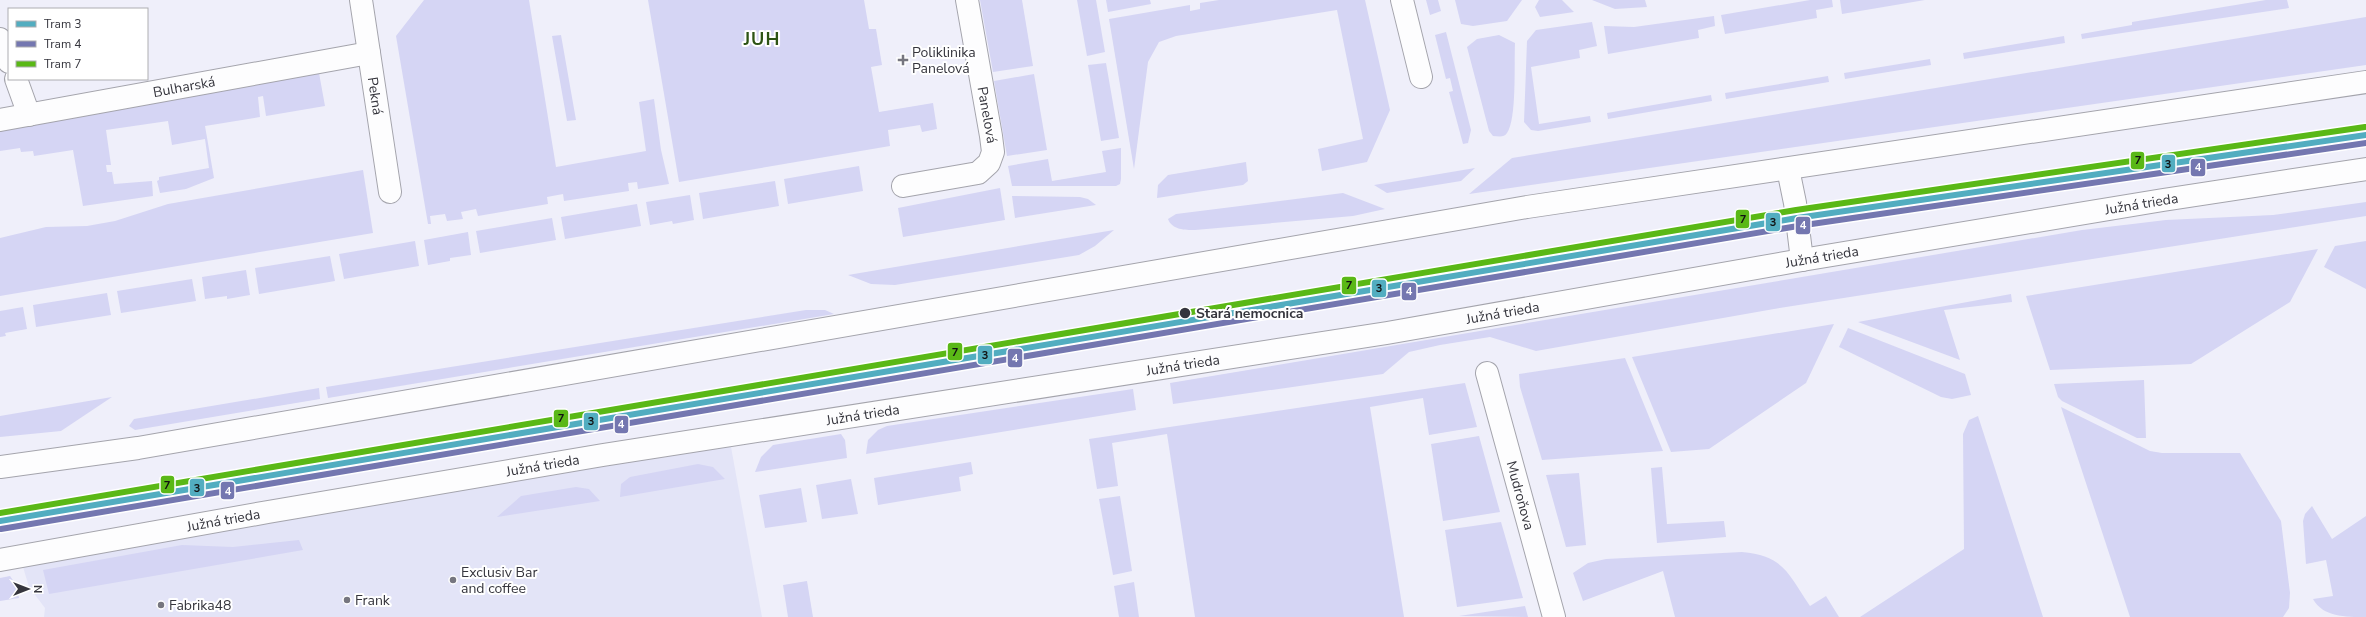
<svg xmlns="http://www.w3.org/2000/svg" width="2366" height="617" font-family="'Nunito Sans',sans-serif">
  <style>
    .built { fill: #e3e4f7 }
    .green { fill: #d5d5f4 }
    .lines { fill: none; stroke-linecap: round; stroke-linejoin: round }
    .street-casing { stroke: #a4a4ac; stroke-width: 24 }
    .secondary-casing { stroke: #a4a4ac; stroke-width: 24 }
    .street { stroke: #fdfdfe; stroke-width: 22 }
    .secondary { stroke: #fdfdfe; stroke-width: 22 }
    .tram-1-casing { stroke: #fff; stroke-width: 9 }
    .tram-2-casing { stroke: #fff; stroke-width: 9 }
    .tram-3-casing { stroke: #fff; stroke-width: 9 }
    .tram-1 { stroke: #52adc0; stroke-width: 6 }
    .tram-2 { stroke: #7477b0; stroke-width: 6 }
    .tram-3 { stroke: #5ab816; stroke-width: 6 }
    .poi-dot { fill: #76767f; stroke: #fff; stroke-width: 1.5 }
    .stop-dot { fill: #35353d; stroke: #fff; stroke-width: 1.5 }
    .labels { text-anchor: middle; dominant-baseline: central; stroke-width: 4; stroke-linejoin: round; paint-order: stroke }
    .poi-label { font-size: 14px; fill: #35353d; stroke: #fff; text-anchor: start }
    .street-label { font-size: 14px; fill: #35353d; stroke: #fff }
    .stop-label { font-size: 14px; font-weight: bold; fill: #35353d; stroke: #fff; text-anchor: start }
    .district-label { font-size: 18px; font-weight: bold; letter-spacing: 1px; fill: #2d5315; stroke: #fff }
    .line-badge { stroke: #fff; stroke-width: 1.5 }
    .badge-label { font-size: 11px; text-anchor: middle; font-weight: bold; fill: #fff }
    .pale-badge-label { font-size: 11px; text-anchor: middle; font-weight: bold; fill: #111 }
  </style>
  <rect width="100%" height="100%" fill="#efeffa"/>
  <!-- built -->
  <path class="built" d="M729,436L762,617H44L45,608L29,587L20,557Z"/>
  <!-- green -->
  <path class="green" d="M424,0H529L556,167L646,151L639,102L654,99L661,150L669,184L638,189L637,182L628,183L629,191L564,201L563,194L547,197L548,204L478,216L476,209L461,212L463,219L447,221L445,214L430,216L431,224H428L396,36Z
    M648,0H864L869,29H876L882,65L871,67L879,112L933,103L937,129L922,132L920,125L888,130L890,146L679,182Z
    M980,0H1022L1033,66L993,72Z
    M1077,0H1096L1105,52L1087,56Z
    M1106,0H1150L1151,4L1108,12Z
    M1219,0H1365L1390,110L1367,162L1322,171L1318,149L1363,139L1337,10L1176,36L1159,42L1148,62L1134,169L1109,19L1190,5V11L1200,9V3Z
    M1426,0H1438L1441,11L1430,15Z
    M1455,0H1522L1507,21L1473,26L1461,24Z
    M1539,0H1562L1574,12L1540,17L1535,7Z
    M1592,0H1645L1647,7L1615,9Z
    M1810,0H1832L1833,7L1816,10L1817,18L1725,34L1721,15Z
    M1840,0H1925L1842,14Z
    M2266,0H2287L2289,8L2082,39L2081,34L2132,25V22Z
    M1714,16L1715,26L1698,30L1699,38L1608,54L1604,26L1634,27Z
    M2366,17V65L1469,194L1512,158Z
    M1592,22L1597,46L1579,50L1580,58L1531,67L1539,124L1590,116L1591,122L1538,131L1531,130L1524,122L1527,41L1536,30Z
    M1446,32L1471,130L1468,143L1463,144L1449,92L1453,91L1450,78L1446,79L1435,35Z
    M561,35L576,120L567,121L552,36Z
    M1499,35L1515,43C1514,63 1517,119 1507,133C1504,138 1498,136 1493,136L1489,131L1467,47L1477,39Z
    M2064,36L2065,43L1964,59L1963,53Z
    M1930,59L1931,65L1845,79L1844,73Z
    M1106,63L1119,138L1101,141L1088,65Z
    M319,73L325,106L266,116L263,96L258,97L260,117L205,126L214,178L186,189L160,193L157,181L159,180V177L209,168L205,139L172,145L168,121L106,130L111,165H106L107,172H112L114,184L152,181L153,196L83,206L73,150L34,156L33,151L21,152L20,148L0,151V129Z
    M1034,74L1047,150L1007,156L994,81Z
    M1828,76L1829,82L1726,99L1725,93Z
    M1711,95L1712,101L1608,119L1607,113Z
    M1121,148V179L1120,184L1116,186H1012L1008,166L1048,159L1052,181L1106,172L1102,151Z
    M1246,162L1248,181L1243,185L1157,198L1158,185L1168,175Z
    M859,166L863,191L788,204L784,179Z
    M1475,168L1461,181L1387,193L1374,185Z
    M363,170L373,233L0,296V238L46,227L87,226L115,221L168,204Z
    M775,181L779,206L703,219L699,193Z
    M1000,188L1005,220L903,237L898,208Z
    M1343,193L1385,209L1353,216L1195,230C1185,230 1172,230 1168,219L1176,214Z
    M690,195L694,220L673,224L672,221L650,225L646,202Z
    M1012,196L1080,197L1088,199L1096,205L1015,218Z
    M2366,202V216L1774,309L1536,351L1490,337L1440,345L1409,352L1383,374L1173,404L1170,383L2082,230L2166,220L2273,215Z
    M637,204L641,226L565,239L561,217Z
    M552,218L556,240L480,253L476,231Z
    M1114,230L1095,246L1079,255L895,285L871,284L848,275Z
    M468,232L471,255L450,258V261L428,265L424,240Z
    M415,241L419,266L344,279L339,254Z
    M2366,241V289L2324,267L2335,246Z
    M2318,249L2290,302L2191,364L2050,370L2026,296Z
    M330,256L335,281L259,294L255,268Z
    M246,270L250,295L227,299V296L205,299L202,277Z
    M192,279L196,301L121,313L117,291Z
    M107,293L111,315L36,327L33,305Z
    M2011,294L2012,302L1944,310L1960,360L1858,322Z
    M23,307L27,329L5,333L6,336L0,337V311Z
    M806,310H825L834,314L328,398L326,387Z
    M1834,324L1806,383L1709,449L1671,452L1632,357Z
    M1848,328L1965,374L1971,395L1952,399L1941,397L1839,347Z
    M1625,358L1663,451L1542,460L1520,387L1519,374Z
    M2144,380L2146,438H2137L2062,401L2058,397L2054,384Z
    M1465,383L1477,427L1429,435L1423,398L1370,407L1404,617H1195L1167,434L1112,443L1118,486L1097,489L1089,439Z
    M319,388L320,399L135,430L129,426L134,419Z
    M1133,389L1136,410L866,454L868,440L878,430L887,426Z
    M112,397L61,431L0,437V416Z
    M2061,407L2150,451L2162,453H2240L2281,521L2290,593L2289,608L2283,617H2130Z
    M1978,416L2043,617H1860L1964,549L1963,434L1969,420Z
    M841,434L845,440L847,458L755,472L761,457L773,445Z
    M1479,436L1500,512L1443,521L1431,444Z
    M971,462L973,474L959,477L961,491L878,505L874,478Z
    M698,464L713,467L725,479L620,497L621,484L630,477Z
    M1662,467L1667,524L1724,521L1726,537L1657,543L1651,468Z
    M1579,473L1586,545L1566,547L1546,475Z
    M851,479L858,514L822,519L816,485Z
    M576,487L589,489L600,501L497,517L521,496Z
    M801,488L807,522L765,528L759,495Z
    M1120,496L1132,571L1113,575L1099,499Z
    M2312,506L2332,539L2366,516V617C2345,617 2323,617 2313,599L2333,596L2326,560L2306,564L2303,521L2305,514Z
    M1501,522L1523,598L1457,607L1445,530Z
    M299,540L303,550L49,594L43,570L182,545L233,547Z
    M1742,552C1785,556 1788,574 1810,606L1826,596L1839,617H1675L1663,571L1583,601L1573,573L1588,563L1606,559Z
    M10,576L17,586L19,598L0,601V578Z
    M807,581L813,617H788L783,585Z
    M1134,582L1139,617H1119L1114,586Z
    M1525,606L1528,617L1459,616Z"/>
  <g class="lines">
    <!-- street casing -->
    <g class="street-casing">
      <g id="street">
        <path id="s1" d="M361,0L390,192"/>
        <path d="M1402,0L1421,77"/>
        <path d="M0,39L9,62"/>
        <path d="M16,79L29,115"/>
        <path id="s2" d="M0,120L369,53"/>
        <path d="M1788,169L1795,203L1802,260"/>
        <path d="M903,186L978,173L989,163L993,152L991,136L967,0"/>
        <path id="s3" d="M1487,373L1554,617"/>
      </g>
    </g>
    <!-- secondary casing -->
    <g class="secondary-casing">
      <g id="secondary">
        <path d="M0,467L138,448L1527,207L2366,82"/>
        <path id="s4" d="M0,560L268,512L603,455L1387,333L1802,260L2163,200L2366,169"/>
      </g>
    </g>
    <!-- street -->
    <use href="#street" class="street"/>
    <!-- secondary -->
    <use href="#secondary" class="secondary"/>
    <!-- tram-1 casing -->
    <g class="tram-1-casing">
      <path id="tram-1" d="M0,521L1797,218L2366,135"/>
    </g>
    <!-- tram-2 casing -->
    <g class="tram-2-casing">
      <path id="tram-2" d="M1,529L1798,226L2366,143"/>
    </g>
    <!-- tram-3 casing -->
    <g class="tram-3-casing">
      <path id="tram-3" d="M0,513L1796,210L2365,127"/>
    </g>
    <!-- tram-1 -->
    <use href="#tram-1" class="tram-1"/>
    <!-- tram-2 -->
    <use href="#tram-2" class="tram-2"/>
    <!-- tram-3 -->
    <use href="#tram-3" class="tram-3"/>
  </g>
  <!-- markers -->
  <g class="poi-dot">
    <path d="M901 54h4v4h4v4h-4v4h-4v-4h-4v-4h4z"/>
    <circle cx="453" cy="580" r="4"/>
    <circle cx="347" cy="600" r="4"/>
    <circle cx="161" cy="605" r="4"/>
  </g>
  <circle class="stop-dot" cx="1185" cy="313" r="6"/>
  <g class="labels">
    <!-- poi labels -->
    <g class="poi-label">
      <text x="912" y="52">Poliklinika<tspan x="912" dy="16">Panelová</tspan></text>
      <text x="461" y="572">Exclusiv Bar<tspan x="461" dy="16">and coffee</tspan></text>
      <text x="355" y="600">Frank</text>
      <text x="169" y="605">Fabrika48</text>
    </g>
    <!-- street labels -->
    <g class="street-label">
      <text stroke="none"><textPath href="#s2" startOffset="187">Bulharská</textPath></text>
      <text stroke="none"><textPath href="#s1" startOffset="97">Pekná</textPath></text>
      <text transform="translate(987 115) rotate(80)">Panelová</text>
      <text stroke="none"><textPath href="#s4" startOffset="2171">Južná trieda</textPath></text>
      <text stroke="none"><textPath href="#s4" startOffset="1847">Južná trieda</textPath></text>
      <text stroke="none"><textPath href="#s4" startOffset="1523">Južná trieda</textPath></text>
      <text stroke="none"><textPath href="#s4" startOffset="1199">Južná trieda</textPath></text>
      <text stroke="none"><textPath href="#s4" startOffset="875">Južná trieda</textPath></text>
      <text stroke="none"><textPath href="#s4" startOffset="551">Južná trieda</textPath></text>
      <text stroke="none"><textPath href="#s3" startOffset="127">Mudroňova</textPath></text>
      <text stroke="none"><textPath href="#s4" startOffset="227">Južná trieda</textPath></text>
    </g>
    <!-- stop labels -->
    <g class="stop-label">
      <text x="1196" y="313">Stará nemocnica</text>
    </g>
    <!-- district labels -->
    <g class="district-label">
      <text x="762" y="39">JUH</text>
    </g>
  </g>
  <g class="line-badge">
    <rect x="2130" y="151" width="15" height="19" rx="4" fill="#5ab816"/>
    <rect x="2161" y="154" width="15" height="19" rx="4" fill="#52adc0"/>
    <rect x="2190" y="158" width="16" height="19" rx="4" fill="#7477b0"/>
    <rect x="1735" y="209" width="15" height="20" rx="4" fill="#5ab816"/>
    <rect x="1765" y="212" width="16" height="20" rx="4" fill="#52adc0"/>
    <rect x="1795" y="216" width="16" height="19" rx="4" fill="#7477b0"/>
    <rect x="1341" y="276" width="16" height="19" rx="4" fill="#5ab816"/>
    <rect x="1371" y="279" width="16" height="19" rx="4" fill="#52adc0"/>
    <rect x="1401" y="282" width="16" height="19" rx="4" fill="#7477b0"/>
    <rect x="947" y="342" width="16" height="19" rx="4" fill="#5ab816"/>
    <rect x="977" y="345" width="16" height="20" rx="4" fill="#52adc0"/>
    <rect x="1007" y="348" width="16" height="20" rx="4" fill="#7477b0"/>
    <rect x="553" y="409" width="16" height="19" rx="4" fill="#5ab816"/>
    <rect x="583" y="412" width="16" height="19" rx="4" fill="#52adc0"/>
    <rect x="614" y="415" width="15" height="19" rx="4" fill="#7477b0"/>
    <rect x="160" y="475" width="15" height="19" rx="4" fill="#5ab816"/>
    <rect x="189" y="478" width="16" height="19" rx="4" fill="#52adc0"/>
    <rect x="220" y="481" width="15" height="19" rx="4" fill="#7477b0"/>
  </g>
  <g class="badge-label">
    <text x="2198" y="171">4</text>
    <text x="1803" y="229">4</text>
    <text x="1409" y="295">4</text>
    <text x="1015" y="362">4</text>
    <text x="621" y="428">4</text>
    <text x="228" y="495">4</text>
  </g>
  <g class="pale-badge-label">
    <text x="2138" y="164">7</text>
    <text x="2168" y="168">3</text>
    <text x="1743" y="223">7</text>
    <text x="1773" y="226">3</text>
    <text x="1349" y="289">7</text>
    <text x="1379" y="292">3</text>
    <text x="955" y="356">7</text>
    <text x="985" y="359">3</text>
    <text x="561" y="422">7</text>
    <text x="591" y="425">3</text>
    <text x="167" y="489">7</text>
    <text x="197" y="492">3</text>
  </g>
  <!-- legend -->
  <rect x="8" y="8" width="140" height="72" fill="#ffffff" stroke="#aeaeb1"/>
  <rect x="16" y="21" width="20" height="6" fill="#52adc0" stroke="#aeaeb1"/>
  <text x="44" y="28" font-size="12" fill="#35353d">Tram 3</text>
  <rect x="16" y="41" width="20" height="6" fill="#7477b0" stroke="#aeaeb1"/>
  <text x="44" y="48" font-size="12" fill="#35353d">Tram 4</text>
  <rect x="16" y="61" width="20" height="6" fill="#5ab816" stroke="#aeaeb1"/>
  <text x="44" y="68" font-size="12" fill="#35353d">Tram 7</text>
  <!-- north arrow -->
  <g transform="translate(28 589) rotate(90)" stroke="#ffffff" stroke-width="3" paint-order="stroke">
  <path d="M0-3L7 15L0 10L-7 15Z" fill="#35353d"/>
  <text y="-6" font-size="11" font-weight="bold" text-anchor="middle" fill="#35353d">N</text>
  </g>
</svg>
